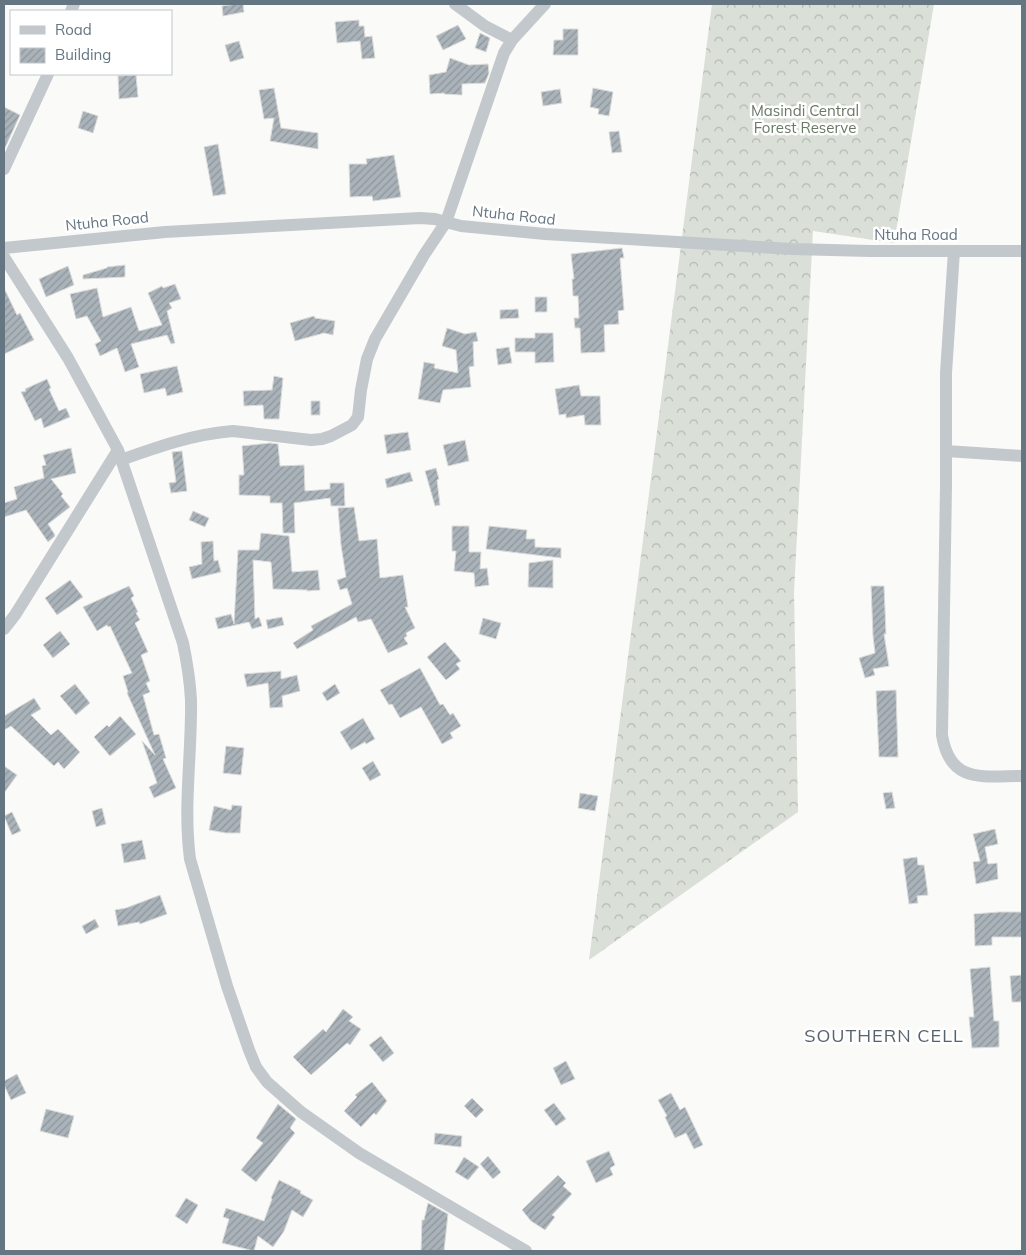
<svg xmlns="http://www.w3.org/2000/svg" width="1026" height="1255" font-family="Mulish,sans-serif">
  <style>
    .forest { fill: url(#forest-crowns) }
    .building { fill: url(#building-hatch); stroke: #dcdcda }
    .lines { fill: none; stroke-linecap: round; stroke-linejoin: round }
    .street { stroke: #c3c8cc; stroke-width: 12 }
    .labels { text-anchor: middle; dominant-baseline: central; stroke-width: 5; stroke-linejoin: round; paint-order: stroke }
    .park-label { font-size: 15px; fill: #687a64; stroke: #fff }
    .street-label { font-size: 15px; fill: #657683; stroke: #fff }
    .quarter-label { font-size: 18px; letter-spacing: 1px; fill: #57646e; stroke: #fff }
  </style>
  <defs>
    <pattern id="forest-crowns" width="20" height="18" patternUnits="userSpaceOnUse" patternTransform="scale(1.25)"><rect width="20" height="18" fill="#dadfd7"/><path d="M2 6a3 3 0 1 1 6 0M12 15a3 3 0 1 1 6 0" fill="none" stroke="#b4b9b4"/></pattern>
    <pattern id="building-hatch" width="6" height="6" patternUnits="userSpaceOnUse" patternTransform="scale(1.25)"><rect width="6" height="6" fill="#aab3b9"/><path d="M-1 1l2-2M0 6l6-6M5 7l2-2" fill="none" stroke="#8e969c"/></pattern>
  </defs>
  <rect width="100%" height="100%" fill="#fafaf8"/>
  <!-- forest -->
  <path class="forest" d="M712,4H934L894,243L813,231L794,592L798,812L589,960Z"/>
  <!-- building -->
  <path class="building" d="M237,4H243L244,12L223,16L222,6Z
    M359,20V26H364L365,37L372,36L375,58L362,59L360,41L337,43L335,22Z
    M458,25L466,39L443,50L436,36Z
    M563,29H578V55H553L554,40H563Z
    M480,33L490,38L486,52L475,48Z
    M239,41L244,58L230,62L225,45Z
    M450,58L469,65L488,64L489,73L485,83L462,84V95L444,94V93L430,94L429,75L446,72Z
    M136,75L138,97L119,99L118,76Z
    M274,88L281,128L318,133V149L270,141L274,118L264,119L259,90Z
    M593,88L613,92L609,116L598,114L599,109L590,107Z
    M560,89L562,103L543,106L541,92Z
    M4,107L20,115L4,150Z
    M83,111L98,116L93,133L78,128Z
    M619,131L622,152L612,153L609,132Z
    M218,144L226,194L213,196L204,147Z
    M394,155L401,197L373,201L372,196L350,197L349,164H367L366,159Z
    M622,248L624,258H620L624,310L618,311L619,324L604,325L605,352L581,353L580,328H575L574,318H579L578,296H573L572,279H574L571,254Z
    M125,265V277L83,279V275L107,268V267Z
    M68,266L74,285L46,297L39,279Z
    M175,284L181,299L169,303L172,308L167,311L175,343L171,344L167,335L131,344L139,367L125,372L117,348L100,356L95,344L101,341L87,316L76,319L70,294L97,288L103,317L131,307L139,331L162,325L148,293L162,286L163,288Z
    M4,288L17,315L20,313L34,340L4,354Z
    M535,297H547V312H535Z
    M518,309L519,318L500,319V310Z
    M314,316L315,318L335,321L333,335L324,333L295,341L290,323Z
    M447,328L465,334L476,332L478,341L473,342L474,366L469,367L471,387L443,390L440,403L418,399L424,362L435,364L434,368L458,373L456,350L442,346Z
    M535,333H553L554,362L535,363V352H515V338H535Z
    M509,347L512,363L498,365L496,349Z
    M177,366L183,392L167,396L165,388L144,393L140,374Z
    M274,376L283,378L279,419H264L263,405L244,406L243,391L272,390Z
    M47,379L51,388L49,389L59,411L66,408L70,417L44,428L41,418L35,421L21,392L26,391L25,389Z
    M579,385L581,396H600L601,425H585L584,415L566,418V414L559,415L555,389Z
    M311,401H320V415H311Z
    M408,432L411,450L387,454L384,435Z
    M465,440L469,461L448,466L443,445Z
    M270,443L278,444L280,466L304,465L305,491L330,489V483H344L345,506H331L330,498L294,503L295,533H283L282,503H270V496L239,495V475H244L242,446Z
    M71,448L76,473L51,479L63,494L61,496L70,507L48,524L55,535L54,537L48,542L26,510L4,517V503L17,499L14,487L44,478L42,466L46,465L43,455Z
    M182,451L187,491L171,493L169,483L176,482L172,452Z
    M436,468L439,479L437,480L440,505L435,506L425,471Z
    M410,472L413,481L387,488L385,479Z
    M354,507L359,541L377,539L380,578L403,575L408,607H405L415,628L406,633L407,636L404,638L408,644L388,653L371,619L358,622L356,617L297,649L293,643L313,630L311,626L352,604L347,588L340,590L337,580L346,577L341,545L338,508Z
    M193,511L209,518L205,527L189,520Z
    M452,526H469V552H481L480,569L487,568L489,585L475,587L474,573L454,571L456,551H452Z
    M489,526L527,530L526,539H535V547L561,548V558L486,549Z
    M261,533L289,536L292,572L318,570L320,590L307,591V590L273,589L271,562L253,560L255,619L259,617L262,626L252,629L249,622L218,629L215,618L231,614L234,624L238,550H259Z
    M213,541L214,561L218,560L221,572L192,579L189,567L202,564L201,542Z
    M553,560V588L528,587L529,563Z
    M70,580L83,597L57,615L45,598Z
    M129,586L134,596L131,598L138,612L136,613L140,620L135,623L148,652L141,655L150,681L146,683L150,692L143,695L154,735L159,734L166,758L163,759L176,788L154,798L149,787L157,783L142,741L155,755L127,693L128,692L123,676L132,673L110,626L108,627L107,625L97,631L83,607Z
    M871,586H884L886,634H884L889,666L873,669L875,675L865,678L859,658L875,653L873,636Z
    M282,617L284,625L268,629L266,620Z
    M483,618L501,623L496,639L479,634Z
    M60,631L70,644L53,658L43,645Z
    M445,642L461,661L456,664L460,669L446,680L427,657Z
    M420,668L440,705L443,704L450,715L453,713L461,726L450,733L453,738L442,744L421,707L400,718L392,704L389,705L380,690Z
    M281,671V679L297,675L300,691L282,696L283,707L270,708L268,683L247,687L244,674Z
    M75,684L90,703L76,715L60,696Z
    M335,684L340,693L327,701L322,693Z
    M896,690L898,757H879L876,691Z
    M34,698L41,709L31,715L51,735L58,729L80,752L64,769L58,762L54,766L11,726L4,730V716Z
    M120,716L136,734L110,756L94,737L107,725L109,727Z
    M363,718L375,739L366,744L365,742L351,750L340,732Z
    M226,746L244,748L241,775L223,773Z
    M373,761L381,775L370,781L362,768Z
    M4,766L17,775L4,793Z
    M892,792L895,808L886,809L883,793Z
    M580,793L598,796L595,811L578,808Z
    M232,805L242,806L240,833H226L209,830L214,806L231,810Z
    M102,808L106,824L96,827L92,811Z
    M12,812L21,831L12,835L4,816Z
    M995,829L998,844L985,847L988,864L997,863L998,879L976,884L973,862L980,861L973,834Z
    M142,840L146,859L124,863L121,844Z
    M917,857L918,865H924L928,895L917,896L918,903L909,904L903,859Z
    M160,895L167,914L140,924L139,922L118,926L115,910L126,908Z
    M999,912H1022V937H992V945L975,946L974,914Z
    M95,919L99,927L86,934L82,926Z
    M990,967L994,1021H999V1047L972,1048L969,1017H974L970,969Z
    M1022,975V1002H1012L1010,976Z
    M343,1009L353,1017L349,1021L361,1029L350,1045L347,1043L311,1075L293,1057L323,1029L326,1032Z
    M381,1036L394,1053L383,1062L369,1045Z
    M566,1061L575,1079L561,1085L553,1068Z
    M17,1074L26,1093L11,1100L4,1085V1081Z
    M372,1082L387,1101L376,1115L374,1113L361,1127L344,1111L357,1097L355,1095Z
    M671,1093L680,1110L685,1107L703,1145L694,1149L686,1133L675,1138L665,1117L667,1116L658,1100Z
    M472,1098L484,1110L476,1118L464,1106Z
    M554,1103L566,1119L556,1126L544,1110Z
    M278,1104L296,1119L290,1128L295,1133L256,1182L241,1170L263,1143L256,1138Z
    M46,1109L74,1116L68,1138L40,1131Z
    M435,1133L462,1136L461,1147L434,1144Z
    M609,1151L615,1165L610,1168L613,1175L596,1183L586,1161Z
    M488,1156L501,1172L493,1179L480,1164Z
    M464,1157L479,1167L468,1180L455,1172Z
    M558,1175L566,1183L563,1186L572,1194L552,1215L555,1217L545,1230L531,1221L522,1210Z
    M279,1180L301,1191L300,1193L313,1200L303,1217L292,1210L284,1231L273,1247L258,1236L254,1251L222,1243L229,1219L223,1217L226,1208L264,1221L272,1199L271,1198Z
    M186,1198L198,1205L187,1224L175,1216Z
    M428,1203L448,1214L444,1251H421L422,1220H424Z"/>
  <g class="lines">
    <!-- street -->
    <path class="street" d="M455,4L485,26L512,40
      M71,11L74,4
      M4,169L48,74
      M4,248L165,232L420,218L435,219L461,226L545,234L792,249L870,251H1022
      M954,251L946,373V486L942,735C950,784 982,776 1022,776
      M4,257L68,358L118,450L183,643C187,662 190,681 191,700C192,753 183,806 190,859L227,986L249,1050L256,1067L267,1082L301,1112L359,1153L526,1251
      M946,451L1022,456
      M121,460C157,447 194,434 233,431L311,440L322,439L331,436L352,425L358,417L361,390L367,359L375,339L424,255L446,222L504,53L512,40L545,4
      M4,629L15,615L118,450"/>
  </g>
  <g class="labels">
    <!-- park labels -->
    <g class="park-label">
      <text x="805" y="110">Masindi Central<tspan x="805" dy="17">Forest Reserve</tspan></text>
    </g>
    <!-- street labels -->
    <g class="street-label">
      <text transform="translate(514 215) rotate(6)">Ntuha Road</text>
      <text transform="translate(107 221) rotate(-6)">Ntuha Road</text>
      <text x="916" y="234">Ntuha Road</text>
    </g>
    <!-- quarter labels -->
    <g class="quarter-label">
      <text x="884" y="1035">SOUTHERN CELL</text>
    </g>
  </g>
  <!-- border -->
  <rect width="1026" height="1255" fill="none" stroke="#657683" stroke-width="10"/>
  <!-- legend -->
  <rect x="10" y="10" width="162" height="65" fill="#ffffff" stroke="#c1c8cd"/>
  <rect x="20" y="26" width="25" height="8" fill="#c3c8cc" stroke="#c1c8cd"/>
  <text x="55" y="35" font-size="15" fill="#657683">Road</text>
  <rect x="20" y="48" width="25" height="15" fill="url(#building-hatch)" stroke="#c1c8cd"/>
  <text x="55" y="60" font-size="15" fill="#657683">Building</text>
</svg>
